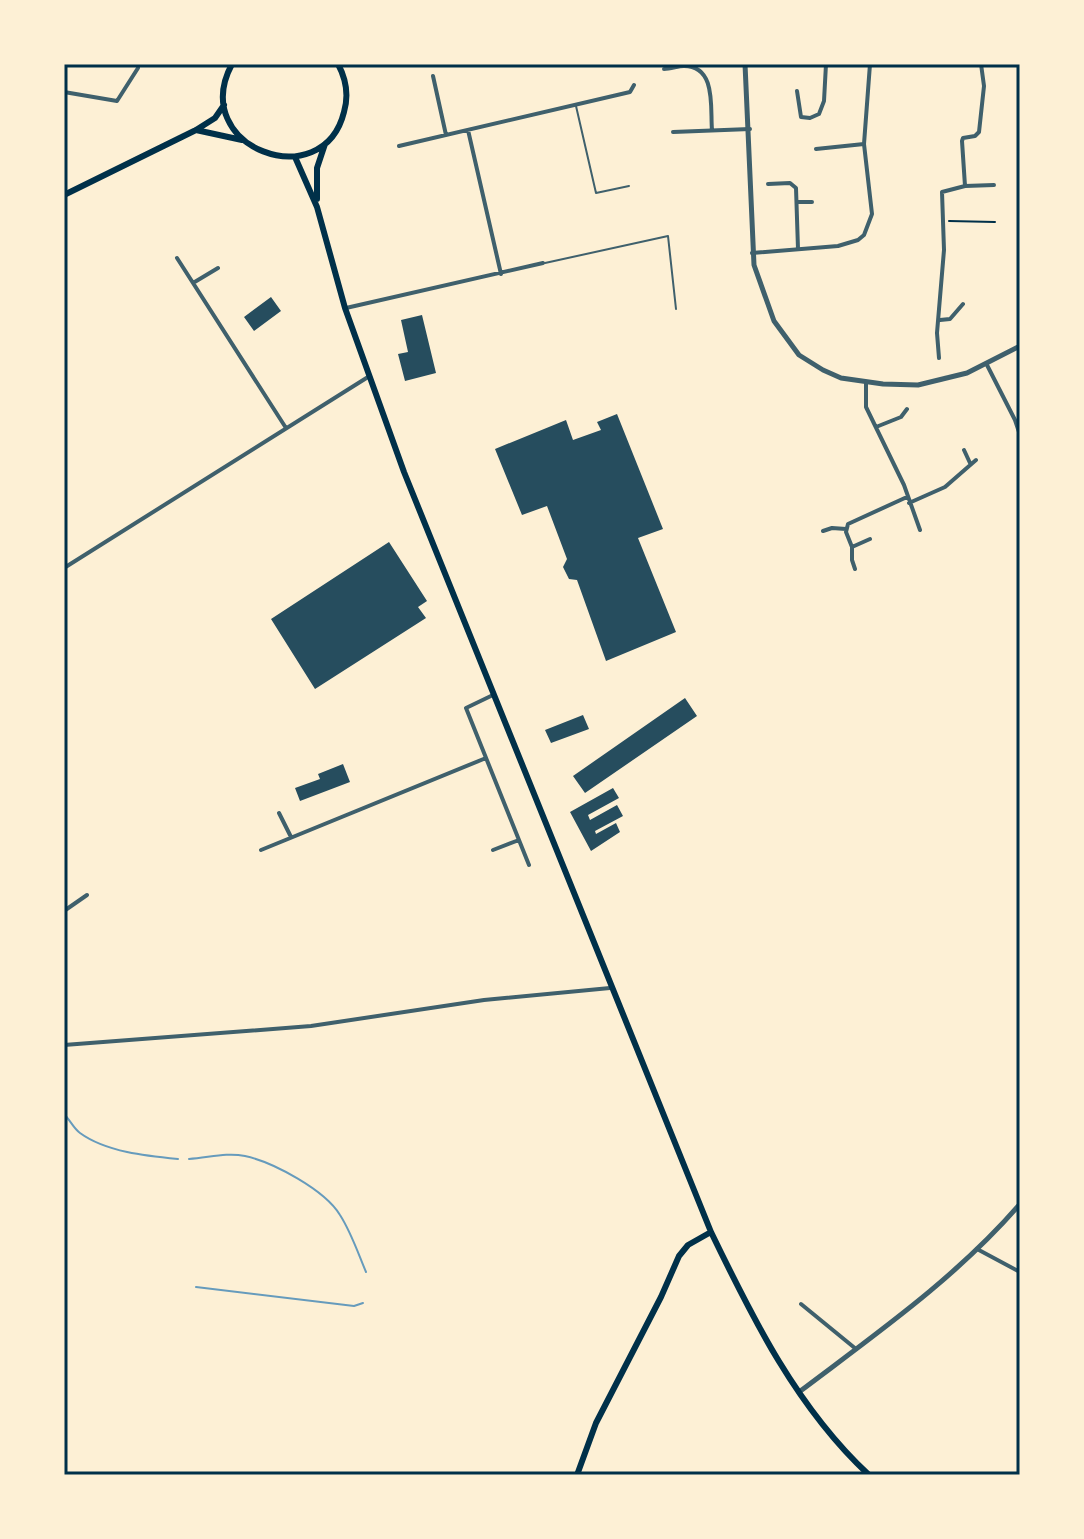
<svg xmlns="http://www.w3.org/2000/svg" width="1084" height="1539" font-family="'PT Sans Narrow',sans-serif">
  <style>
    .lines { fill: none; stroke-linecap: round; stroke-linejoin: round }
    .stream { stroke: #669bbc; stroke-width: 2 }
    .building { fill: #264d5e }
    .path { stroke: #003049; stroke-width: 2 }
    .service { stroke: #3f606c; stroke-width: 2 }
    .minor { stroke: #3f606c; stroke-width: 4 }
    .tertiary { stroke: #3f606c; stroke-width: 5 }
    .secondary { stroke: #003049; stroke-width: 6 }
    .neatline { fill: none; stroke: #003049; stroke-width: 3 }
  </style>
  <rect width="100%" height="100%" fill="#fdf0d5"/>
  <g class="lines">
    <!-- stream -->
    <path class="stream" d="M64,1114C70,1120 74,1129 80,1133C106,1152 147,1156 178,1159
      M189,1159C208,1158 226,1152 245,1156C273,1162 325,1190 340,1215C351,1232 358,1253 366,1272
      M196,1287L354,1306L363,1303"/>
  </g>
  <!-- building -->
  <path class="building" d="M271,297L281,311L254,331L244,317Z
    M422,315L436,373L405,381L398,354L408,352L401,320Z
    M617,414L663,529L638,538L676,632L606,661L577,580L569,579L563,567L567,559L547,506L522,515L495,449L566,420L573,440L601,430L597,422Z
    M389,542L427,601L418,607L426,618L315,689L271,619Z
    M685,698L697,716L585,793L573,776Z
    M583,715L589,729L551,743L545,730Z
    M343,764L350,782L300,801L295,788L320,779L318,774Z
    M613,788L619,798L588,815L590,820L617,805L623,816L595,831L596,834L616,823L620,832L591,851L570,812Z"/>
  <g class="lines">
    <!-- path -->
    <path class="path" d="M949,221L995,222"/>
    <!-- service -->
    <path class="service" d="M576,106L596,193L629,186
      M545,263L668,236L676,309"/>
    <!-- minor -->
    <path class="minor" d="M64,66L65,64
      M664,69C671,69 678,66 684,66C717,66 710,109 712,130
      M433,76L446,135
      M797,91L801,117L810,118L819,114L824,101L826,64
      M64,92L117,101L138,68
      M468,130L501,274
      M673,132L750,129
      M399,146L630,92L634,85
      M816,149L864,144
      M768,184L790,183L796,188L798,249
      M965,186L994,185
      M798,202H812
      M752,253L838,246L858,240L864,235L872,214L864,144L870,64
      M177,258L286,428
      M193,283L218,268
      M346,308L543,263
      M940,320L950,319L963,304
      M939,358L937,333L944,250L942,192L965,186L962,141L963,138L975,136L979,132L984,86L981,64
      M987,365L1015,420L1020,435
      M866,382V407L904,485L920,530
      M876,427L901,417L907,409
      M964,450L970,463
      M909,503L945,487L976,460
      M823,531L832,528L846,529
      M852,547L870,539
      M64,568L368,377
      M855,569L852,560V547L846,532L848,524L907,497
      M493,695L466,708L529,865
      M279,813L291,837
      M261,850L486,758
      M493,850L519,840
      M64,911L87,895
      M64,1045L311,1026L484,1000L610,988
      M977,1249L1020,1272
      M801,1304L856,1349"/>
    <!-- tertiary -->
    <path class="tertiary" d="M745,64L754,265L774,321L799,355L823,370L841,378L883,384L918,385L967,373L1020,346
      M799,1392C877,1333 956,1278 1020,1204"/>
    <!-- secondary -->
    <path class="secondary" d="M232,64C187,148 323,197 344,112C349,95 346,79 338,64
      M196,130L242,140
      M295,157L317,207L345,308L404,472L711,1232C753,1319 797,1408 869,1475
      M64,195L196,130L215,118L224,105
      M317,199V168L325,144
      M577,1475L596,1423L661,1297L679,1256L688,1245L711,1232"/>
  </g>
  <!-- border -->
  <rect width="1084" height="1539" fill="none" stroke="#fdf0d5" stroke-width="132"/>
  <rect x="66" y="66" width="952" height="1407" class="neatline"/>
</svg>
